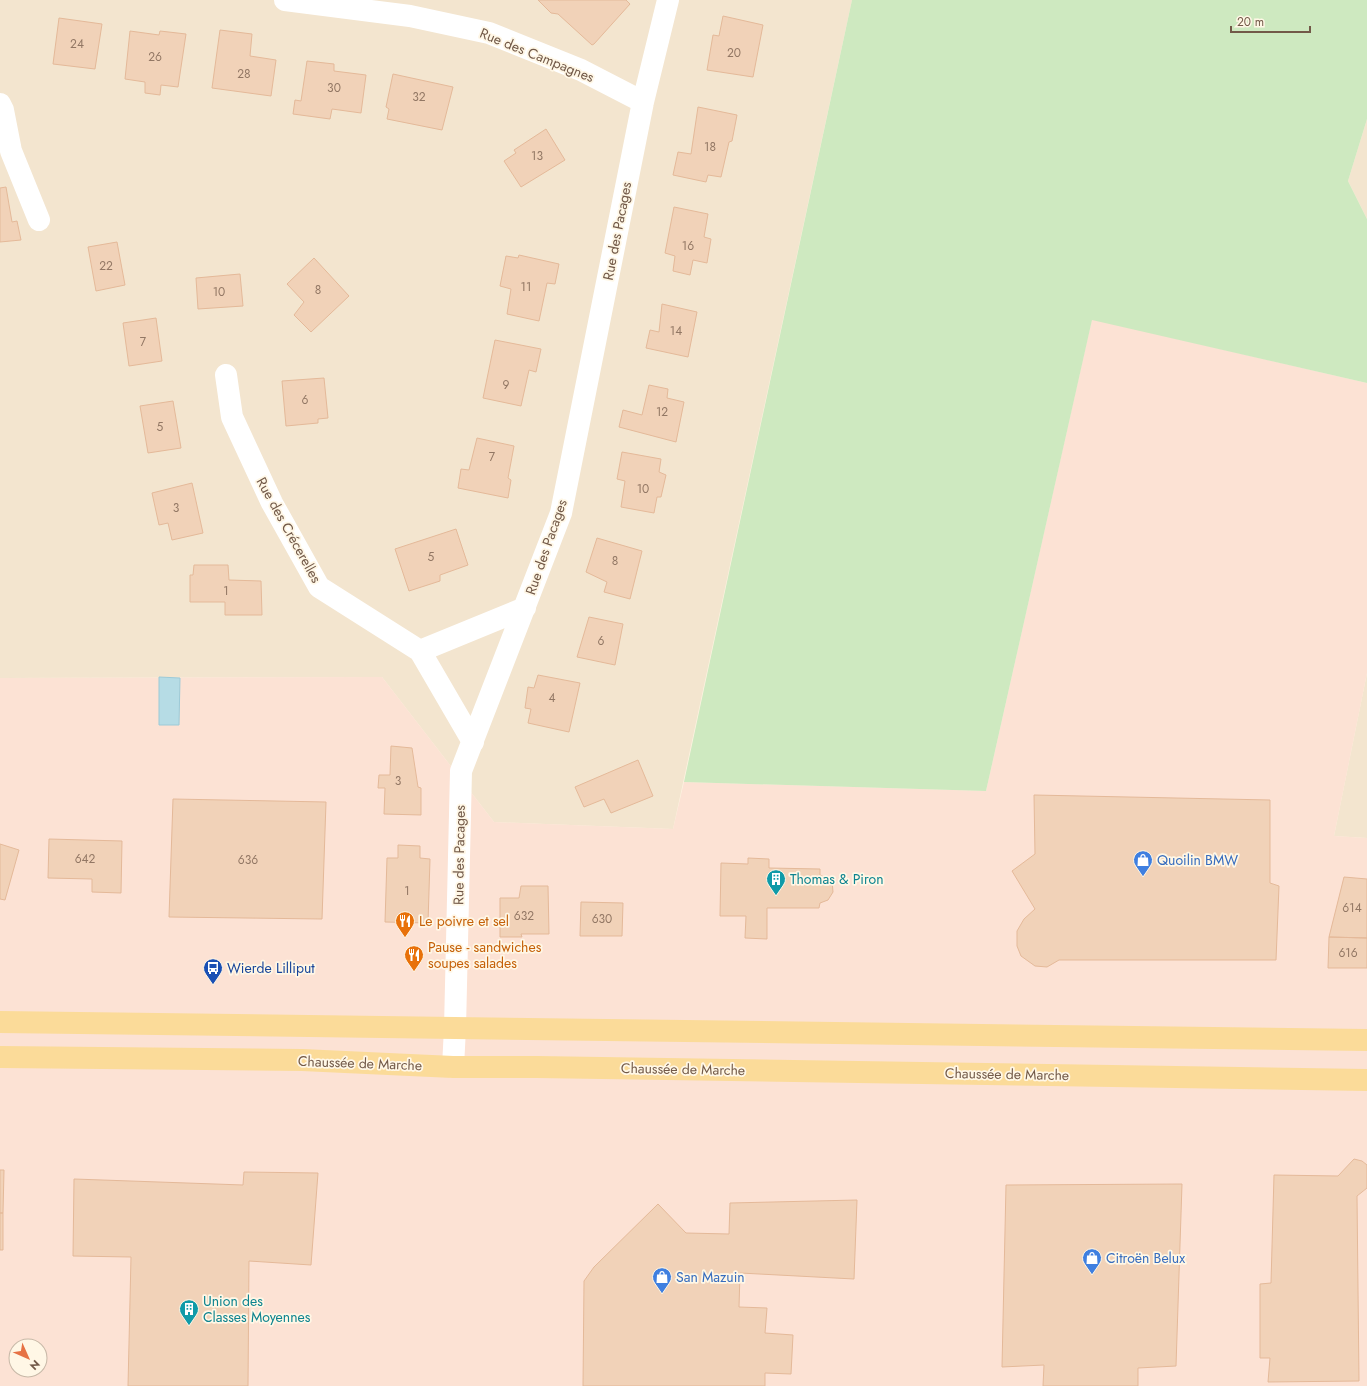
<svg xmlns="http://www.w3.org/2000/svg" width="1367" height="1386" font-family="Jost,sans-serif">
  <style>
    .residential { fill: #f3e5cf }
    .commercial { fill: #fce2d4; fill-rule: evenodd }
    .green { fill: #cee9c0 }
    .water { fill: #b6dce5; stroke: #9ccad7 }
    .building { fill: #f1d2b8; stroke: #e4b999 }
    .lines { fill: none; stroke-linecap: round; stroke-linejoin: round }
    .minor { stroke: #fff; stroke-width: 22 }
    .primary { stroke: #fbdb99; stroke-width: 22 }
    .labels { text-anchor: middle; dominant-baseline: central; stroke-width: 3.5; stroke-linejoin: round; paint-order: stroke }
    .number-label { font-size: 12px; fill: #927764 }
    .street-label { font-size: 14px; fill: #725948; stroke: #fff7e6 }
    .shop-label { font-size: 14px; fill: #366cbe; stroke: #fff7e6; text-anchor: start }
    .culture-label { font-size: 14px; fill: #0d838f; stroke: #fff7e6; text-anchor: start }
    .food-label { font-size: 14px; fill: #c56008; stroke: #fff7e6; text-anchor: start }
    .transit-label { font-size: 14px; fill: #164399; stroke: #fff7e6; text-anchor: start }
  </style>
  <rect width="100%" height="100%" fill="#fcf3e1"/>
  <!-- residential -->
  <path class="residential" d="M0,0H852L673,829L494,822L382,677L0,678Z
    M1367,119V219L1348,181Z
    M1367,673V838L1334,836Z"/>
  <!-- commercial -->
  <path class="commercial" d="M1092,319L1367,383V673L1334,836L1367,838V1386H0V678L382,677L494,822L673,829L684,782L986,791ZM16,1346H40V1370H16Z"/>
  <!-- green -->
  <path class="green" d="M852,0H1367V119L1348,181L1367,219V383L1092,320L986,791L684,782Z"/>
  <!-- water -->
  <path class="water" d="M159,677L180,678L179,725H159Z"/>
  <!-- building -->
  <path class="building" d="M538,0H626L630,4L594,44L592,45L558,14L551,13Z
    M723,16L763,25L753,77L707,70L713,35L719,36Z
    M59,18L102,24L95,69L53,64Z
    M220,30L252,34L250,56L276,60L271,96L212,88Z
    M130,31L159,35L160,31L186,34L178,87L161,85L160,95L145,93V82L125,79Z
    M307,61L334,64V71L366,75L361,113L332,109L330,119L293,114L295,100L301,101Z
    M393,74L453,87L442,130L387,119L389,109L386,107Z
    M698,107L737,115L732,141L729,142L721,177L708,175L706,182L673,175L678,152L691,154Z
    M546,129L565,160L521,187L504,161L516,153L514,150Z
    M6,187L12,222L17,221L21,240L0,242V188Z
    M674,207L708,214L704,237L711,239L707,263L693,260L690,275L673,271L675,256L665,253Z
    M117,242L125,285L96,291L88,247Z
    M519,255L559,264L555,284L547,283L539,321L507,314L511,289L500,286L506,256L518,258Z
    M314,258L349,296L311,332L294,315L304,302L287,284Z
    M240,274L243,306L198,309L196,278Z
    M662,304L697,312L688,357L646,348L650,330L659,332Z
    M156,318L162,361L129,366L123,323Z
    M495,340L541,349L536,372L529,370L521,406L483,398Z
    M324,378L328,418L318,419V423L286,426L282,381Z
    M649,385L668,389L667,398L684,402L676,442L619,427L623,410L642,415Z
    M173,401L181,448L148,453L140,406Z
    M477,438L514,446L508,478L511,480L508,498L458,488L461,469L469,470Z
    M622,452L661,459L659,472L666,475L661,497H657L654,513L621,507L625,481L617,479Z
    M192,483L203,533L172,540L168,523L159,525L152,493Z
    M456,529L468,565L440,575V581L409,591L395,549Z
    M597,538L642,551L630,599L604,592L607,582L586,572Z
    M194,565H228L229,580L261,581L262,615H225V602H190V575H193Z
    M589,617L623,624L615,665L577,657Z
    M538,675L580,683L569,732L528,723L531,709L525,708L528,687L534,688Z
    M391,746L412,748L418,787L421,788V815L384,814L385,788H378L379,775H390Z
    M638,760L653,796L611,813L604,799L584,807L575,787Z
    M1034,795L1270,800V883L1279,886L1276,960H1059L1047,967L1035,966L1021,956L1017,946V931L1024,919L1035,909L1012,871L1035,854Z
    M173,799L326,802L322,919L169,917Z
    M49,839L122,841L121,893L92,892V879L48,878Z
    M0,844L19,850L5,900L0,899Z
    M398,845L420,846V858L430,859L428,923L385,922L387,858H398Z
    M748,858L769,859V868L820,869V875L832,881L833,892L828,900L820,903L819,908H767V939L745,938L746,916H720L721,863L748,864Z
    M1344,877L1367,879V938L1329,937Z
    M521,886H548L549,934H521L522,937H500V898H519Z
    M581,902L623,903L622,936H580Z
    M1329,937L1367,938V968H1328Z
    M1354,1159L1362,1161L1367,1165V1188L1357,1196L1359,1381L1268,1382L1270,1358H1260V1284L1271,1283L1274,1175L1338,1176Z
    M0,1170H4L3,1213H0Z
    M244,1172L318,1173L311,1265L249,1261L248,1386H128L131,1257L73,1256L74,1179L243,1185Z
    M1182,1184L1176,1366L1138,1368V1386H1043L1044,1365L1002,1367L1006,1185Z
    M857,1200L854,1279L740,1273L739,1307L767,1308L765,1333L793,1335L791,1374L765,1373V1386H583L584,1281L594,1267L658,1204L686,1233L729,1234L730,1203Z
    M0,1213H3V1250H0Z"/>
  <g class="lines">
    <!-- minor -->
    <path class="minor" d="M285,0L410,16L489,33L581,70L643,102
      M0,104L3,110L11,151L39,220
      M226,375L232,417L272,503L319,587L420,651L473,742
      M420,651L525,608
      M453,1067L455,1028L461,771L561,513L643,102L668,0"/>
    <!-- primary -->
    <path class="primary" d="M0,1022L1367,1040
      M0,1057L302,1060L453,1067H537L1367,1080"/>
  </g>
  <!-- icons -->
  <defs>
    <g id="shop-pin" transform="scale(1)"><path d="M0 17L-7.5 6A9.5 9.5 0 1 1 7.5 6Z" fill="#3f7fe0" stroke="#fff7e6"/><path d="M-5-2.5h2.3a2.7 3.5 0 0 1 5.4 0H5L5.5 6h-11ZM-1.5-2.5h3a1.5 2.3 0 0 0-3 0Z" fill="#fff"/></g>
    <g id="building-pin" transform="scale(1)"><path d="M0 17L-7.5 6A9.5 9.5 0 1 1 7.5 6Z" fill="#0f9aa8" stroke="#fff7e6"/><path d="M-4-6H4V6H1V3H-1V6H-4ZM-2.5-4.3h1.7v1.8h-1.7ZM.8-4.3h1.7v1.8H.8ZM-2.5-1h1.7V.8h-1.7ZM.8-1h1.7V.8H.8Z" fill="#fff"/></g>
    <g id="restaurant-pin" transform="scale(1)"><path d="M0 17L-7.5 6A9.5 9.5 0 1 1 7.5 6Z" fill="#e8710a" stroke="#fff7e6"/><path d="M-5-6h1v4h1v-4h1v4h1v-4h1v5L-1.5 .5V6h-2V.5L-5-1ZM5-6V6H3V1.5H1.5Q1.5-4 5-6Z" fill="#fff"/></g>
    <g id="bus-pin" transform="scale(1)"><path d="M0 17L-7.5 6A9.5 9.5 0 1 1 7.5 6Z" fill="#1a4fb4" stroke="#fff7e6"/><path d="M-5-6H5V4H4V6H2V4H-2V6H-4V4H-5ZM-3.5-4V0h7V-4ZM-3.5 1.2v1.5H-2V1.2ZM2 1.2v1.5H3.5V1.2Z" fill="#fff"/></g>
  </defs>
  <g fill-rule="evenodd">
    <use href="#shop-pin" x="1143" y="860"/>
    <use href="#building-pin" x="776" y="879"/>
    <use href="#restaurant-pin" x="405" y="921"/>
    <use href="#restaurant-pin" x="414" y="955"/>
    <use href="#bus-pin" x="213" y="968"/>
    <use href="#shop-pin" x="1092" y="1258"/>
    <use href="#shop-pin" x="662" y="1277"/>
    <use href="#building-pin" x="189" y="1309"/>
  </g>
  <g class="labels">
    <!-- number labels -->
    <g class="number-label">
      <text x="77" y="44">24</text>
      <text x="734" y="53">20</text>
      <text x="155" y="57">26</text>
      <text x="244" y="74">28</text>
      <text x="334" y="88">30</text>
      <text x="419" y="97">32</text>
      <text x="710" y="147">18</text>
      <text x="537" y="156">13</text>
      <text x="688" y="246">16</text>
      <text x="106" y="266">22</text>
      <text x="526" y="287">11</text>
      <text x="318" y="290">8</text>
      <text x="219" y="292">10</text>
      <text x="676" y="331">14</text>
      <text x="143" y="342">7</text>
      <text x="506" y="385">9</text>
      <text x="305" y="400">6</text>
      <text x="662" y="412">12</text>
      <text x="160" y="427">5</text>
      <text x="492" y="457">7</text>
      <text x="643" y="489">10</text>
      <text x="176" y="508">3</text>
      <text x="431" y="557">5</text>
      <text x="615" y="561">8</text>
      <text x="226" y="591">1</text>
      <text x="601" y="641">6</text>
      <text x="552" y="698">4</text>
      <text x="398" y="781">3</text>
      <text x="85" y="859">642</text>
      <text x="248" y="860">636</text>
      <text x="407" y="891">1</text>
      <text x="1352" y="908">614</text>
      <text x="524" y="916">632</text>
      <text x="602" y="919">630</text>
      <text x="1348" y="953">616</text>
    </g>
    <!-- street labels -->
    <g class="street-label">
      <text transform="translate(537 55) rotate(22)">Rue des Campagnes</text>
      <text transform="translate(617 231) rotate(-79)">Rue des Pacages</text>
      <text transform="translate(289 530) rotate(61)">Rue des Crécerelles</text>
      <text transform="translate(546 547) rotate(-71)">Rue des Pacages</text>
      <text transform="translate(459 855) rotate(-89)">Rue des Pacages</text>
      <text transform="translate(360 1063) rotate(2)">Chaussée de Marche</text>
      <text transform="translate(683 1069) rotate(1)">Chaussée de Marche</text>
      <text transform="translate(1007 1074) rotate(1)">Chaussée de Marche</text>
    </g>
    <!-- shop labels -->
    <g class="shop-label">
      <text x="1157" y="860">Quoilin BMW</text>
      <text x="1106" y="1258">Citroën Belux</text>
      <text x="676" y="1277">San Mazuin</text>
    </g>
    <!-- culture labels -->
    <g class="culture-label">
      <text x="790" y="879">Thomas &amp; Piron</text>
      <text x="203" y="1301">Union des<tspan x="203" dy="16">Classes Moyennes</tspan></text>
    </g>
    <!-- food labels -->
    <g class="food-label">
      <text x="419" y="921">Le poivre et sel</text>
      <text x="428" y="947">Pause - sandwiches<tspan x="428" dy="16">soupes salades</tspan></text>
    </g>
    <!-- transit labels -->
    <g class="transit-label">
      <text x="227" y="968">Wierde Lilliput</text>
    </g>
  </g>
  <!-- north arrow -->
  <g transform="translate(28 1358) rotate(135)"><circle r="19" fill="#fff7e6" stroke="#c7b8a7"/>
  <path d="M0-3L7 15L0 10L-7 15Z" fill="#e67245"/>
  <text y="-6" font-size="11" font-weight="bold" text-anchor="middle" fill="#725948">N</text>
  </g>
  <!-- scale -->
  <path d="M1231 26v6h79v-6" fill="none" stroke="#725948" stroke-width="2"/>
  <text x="1237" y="26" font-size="12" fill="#725948" stroke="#fff7e6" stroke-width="3" paint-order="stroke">20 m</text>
</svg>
